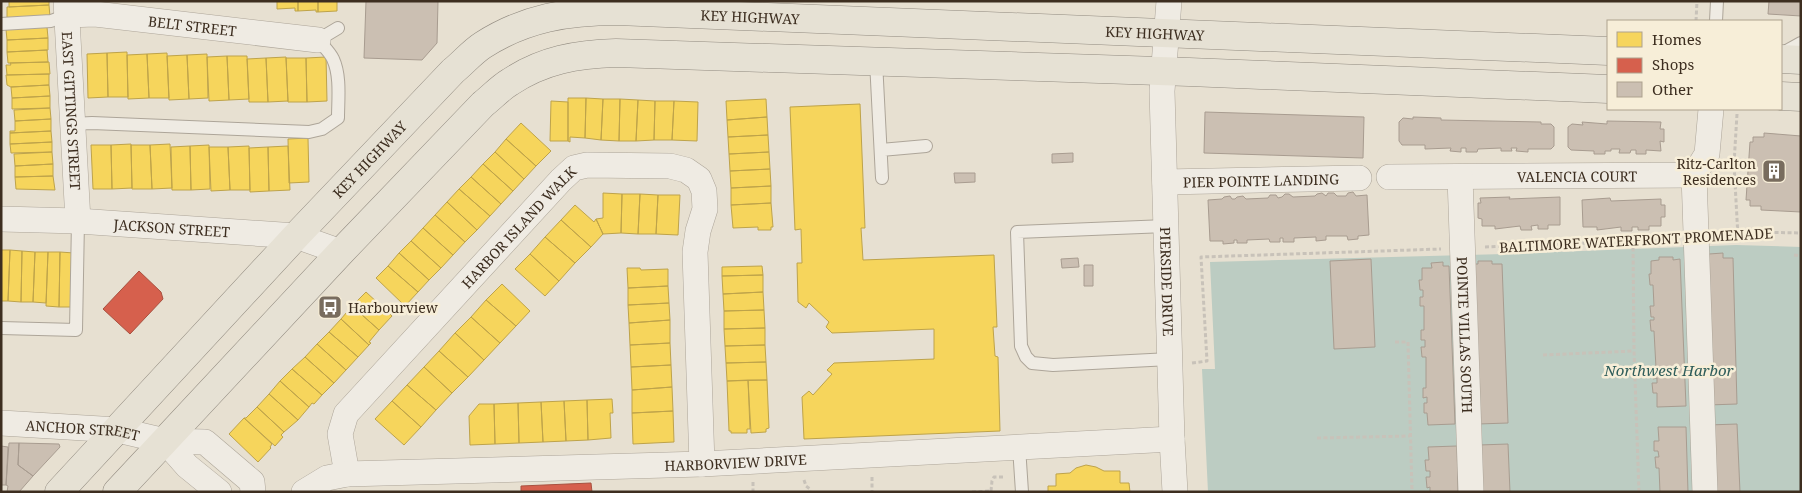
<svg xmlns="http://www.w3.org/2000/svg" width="1802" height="493" font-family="'Noto Serif',serif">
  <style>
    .water { fill: #bcccc2 }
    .homes { fill: #f6d55c; stroke: #bea34a }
    .shops { fill: #d6604d; stroke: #a85140 }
    .building { fill: #cbbfb2; stroke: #a89c90 }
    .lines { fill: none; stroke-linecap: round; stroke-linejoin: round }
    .service-casing { stroke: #ada599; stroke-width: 14 }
    .minor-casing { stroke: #ada599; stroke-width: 26 }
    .primary-casing { stroke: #928b80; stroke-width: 29 }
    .path { stroke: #c8c2b9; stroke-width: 3; stroke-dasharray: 4 2.5; stroke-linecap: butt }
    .service { stroke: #efebe3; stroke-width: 12 }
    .minor { stroke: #efebe3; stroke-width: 25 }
    .primary { stroke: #e6e1d4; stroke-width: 28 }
    .labels { text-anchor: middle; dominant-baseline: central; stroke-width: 5; stroke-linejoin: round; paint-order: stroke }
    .street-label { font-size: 14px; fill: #3d2e20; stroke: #f7eed8 }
    .poi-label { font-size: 14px; fill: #3d2e20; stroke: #f7eed8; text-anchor: end }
    .water-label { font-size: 15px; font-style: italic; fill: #2f5d5a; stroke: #f7eed8 }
  </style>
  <rect width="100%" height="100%" fill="#e7e0d1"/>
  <!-- water -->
  <path class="water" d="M1736,245L1801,247V492H1208L1202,369H1215L1210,262L1504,254Z"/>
  <!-- homes -->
  <path class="homes" d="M9,1H49V5L9,7Z
    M277,1H298V11H295V8L277,9Z
    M298,1H318V12H316V10L298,11Z
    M318,1H337V11L318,12Z
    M49,5L50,17L7,19V7Z
    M47,27L48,38L7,40L6,29Z
    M48,38V50L7,52V40Z
    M47,50L48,62L8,63L7,52Z
    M127,52L128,97H108L107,53Z
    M107,53L108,97L88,98L87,54Z
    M167,53L169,98H149L147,54Z
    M147,54L149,98L128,99L127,55Z
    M207,54L208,98L189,99L187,55Z
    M187,55L189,99L169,100L167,56Z
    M227,56L229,100L209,101L207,57Z
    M227,56H247L249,99L229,100Z
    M286,57L288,101L268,102L266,58Z
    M326,57L327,101L307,102L306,58Z
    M266,58L268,102H249L247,59Z
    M286,58H306L307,102H288Z
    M49,62L50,74L7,75L6,65H11L10,63Z
    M49,74V85L11,87L7,85L6,75Z
    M49,85L50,96L12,98L11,87Z
    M50,96V108L12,109V98Z
    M568,98H586L585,138L570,137V142L568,141Z
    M586,98L603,99L601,140L585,138Z
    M603,99H620L619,141L601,140Z
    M620,99L638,100L636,141H619Z
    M766,99L767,117L727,120L726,101Z
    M638,100L655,101L654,140L636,141Z
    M551,101L568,102V141H550Z
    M655,101H674L672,140H654Z
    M674,101L698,102L697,141L672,140Z
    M860,104L865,228H861L863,260L994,255L997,327H993L995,356L998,357L1000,431L804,439L802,397L809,391L813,395L832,374L827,370L834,363L934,359V329L832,333L826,327L829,322L809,303L806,308L798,302L797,263H802L801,229L795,230L790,107Z
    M50,108L51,119L15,121L14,110Z
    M767,117L768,135L728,137L727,120Z
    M51,119V131L10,133V131H15V121Z
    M521,123L551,151L536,166L506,139Z
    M51,131L52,142L10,144V133Z
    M768,135L769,152L729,154L728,137Z
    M308,138L309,182L289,183L288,139Z
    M506,139L536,166L524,179L495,152Z
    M52,142V152L11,153L10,144Z
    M131,144L132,188L112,189L111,145Z
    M170,144L172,188L152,189L150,145Z
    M91,145H111L112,189H93Z
    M131,145H150L152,189H132Z
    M209,145L210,189L191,190L190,146Z
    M190,146L191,190H172L171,147Z
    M249,146L250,190H230L228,147Z
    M288,146L290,190L269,191L268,147Z
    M209,147H228L230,190L211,191Z
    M268,147L269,191L250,192L249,148Z
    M52,152L53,164L15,166L14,154Z
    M495,152L524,179L513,191L483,164Z
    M769,152L770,169L730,171L729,154Z
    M53,164V176L15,177V166Z
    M483,164L513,191L501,204L471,177Z
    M770,169L771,186L731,188L730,171Z
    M53,176L55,190L16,189L15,177Z
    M471,177L501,204L490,216L459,189Z
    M771,186V203L731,205V188Z
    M459,189L490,216L477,230L447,202Z
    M603,193L622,194L621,233L603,234L596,219L603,218Z
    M622,194H640L638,234L621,233Z
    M640,194L658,195L656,234H638Z
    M658,195H680L678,235L656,234Z
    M447,202L477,230L465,242L435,215Z
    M771,203L773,227H771V230H758V227L733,228L731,205Z
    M575,205L594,222L596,219L603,234L591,247L561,220Z
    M435,215L465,242L453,255L423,228Z
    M561,220L591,247L575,263L545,237Z
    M423,228L453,255L441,268L411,241Z
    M545,237L575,263L559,281L530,254Z
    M411,241L441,268L429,280L399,253Z
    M1,250H10L8,301H1Z
    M10,250L22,251L21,302L8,301Z
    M22,251L35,252L33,302H21Z
    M35,252H48L46,303L33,302Z
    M48,252H60L59,307L46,306Z
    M60,252L74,253L72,307H59Z
    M399,253L429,280L418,292L388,266Z
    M530,254L559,281L545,296L515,269Z
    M388,266L418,292L405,306L376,278Z
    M762,266L763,275L722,276V267Z
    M627,268H640L641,270L668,269V286L628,288Z
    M763,275V292L723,294L722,276Z
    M502,284L530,311L516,326L486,300Z
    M668,286L669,303L628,305V288Z
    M366,292L392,316L379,330L352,306Z
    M763,292L764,310L724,311L723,294Z
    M486,300L516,326L500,343L471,317Z
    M669,303L670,320L629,323L628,305Z
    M352,306L379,330L369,342L371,343L369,345L341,319Z
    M764,310L765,328L724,329V311Z
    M471,317L500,343L484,360L455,333Z
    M341,319L369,345L358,357L329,332Z
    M670,320V343L630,345L629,323Z
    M765,328V345L725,346L724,329Z
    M329,332L358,357L346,370L317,344Z
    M455,333L484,360L468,377L439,351Z
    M670,343L671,365L631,367L630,345Z
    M317,344L346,370L334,383L305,357Z
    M765,345L766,362L726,363L725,346Z
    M439,351L468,377L452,393L424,367Z
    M305,357L334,383L322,395L292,369Z
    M766,362L767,380L727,381L726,363Z
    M671,365L672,387L632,390L631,367Z
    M424,367L452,393L436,410L407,385Z
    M292,369L322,395L314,404L312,403L309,407L280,381Z
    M748,380H767L769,428L766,429V432L751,433Z
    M748,380L750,429H747V433H731V431H729L727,381Z
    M280,381L309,407L298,420L269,394Z
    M407,385L436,410L421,427L392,401Z
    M672,387L673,411L632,413V390Z
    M269,394L298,420L284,432L257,407Z
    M612,399L613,413H610L611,438L588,440L587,400Z
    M587,400L588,440L566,441L564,401Z
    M392,401L421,427L404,445L375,419Z
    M564,401L566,441L543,442L541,402Z
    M541,402L543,442L519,443L518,403Z
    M518,403L519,443L495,444L494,404Z
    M479,404H494L495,444L470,445L469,416Z
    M257,407L284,432L281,435L283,437L275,446L244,418H246Z
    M673,411L674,442L633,444L632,413Z
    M244,418L272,444L270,447L271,448L258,462L229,434Z
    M1086,465L1096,467L1104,471H1120V483H1129L1130,492H1048V486H1056V474L1070,473L1076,468Z"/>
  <!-- shops -->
  <path class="shops" d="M139,271L161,292L163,299L130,334L103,309Z
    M591,483L592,492H521V486Z"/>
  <!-- building -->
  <path class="building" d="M366,1H438L437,43L422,60L364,58Z
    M1769,1H1801V16L1768,14Z
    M1205,112L1364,117L1363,158L1204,153Z
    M1413,117L1441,118V120L1541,122V124H1551L1554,127V146L1551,149H1528V152L1516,151L1517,148H1511L1512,151H1501V148L1478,149L1477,152H1466V148H1461V152L1450,151L1451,148L1425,149V145H1402L1399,141V122L1403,118L1413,119Z
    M1607,121L1661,122L1660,129H1664V142L1660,141L1661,151L1646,150V154H1636V150H1631L1630,153H1619L1620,149H1611V151H1605V154H1594V151L1571,150L1568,147V127L1572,124L1583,125L1582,122L1607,124Z
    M1764,133L1801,136V212L1761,210V206H1750V200H1746L1750,142H1753V137H1764Z
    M1073,153V162L1052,163V154Z
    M954,173H975V182L955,183Z
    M1353,192L1356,196L1367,195L1369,235L1358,236V239L1348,240L1347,236H1326V240L1316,241V237L1294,238V242H1283V238H1280V242H1270L1269,239L1247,240V243H1237V240H1234V243L1223,244V241H1210L1208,200L1222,199L1224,197L1230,196L1232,199H1235L1237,197L1243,196L1246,199L1268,198L1270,195H1276L1278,198L1282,197L1285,194H1289L1293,197L1315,196L1317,194L1322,193L1326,196L1328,193H1334L1337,196H1346L1348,193Z
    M1510,197L1509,199L1560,197V225H1548V229H1538V225L1531,226L1532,230H1521L1520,226L1495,229V226H1482V219L1478,218V203H1481L1480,198Z
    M1610,198L1611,201L1661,199V205H1665V217H1661V226H1649V230H1638V227H1632V231H1621V227L1597,230V227H1583L1582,200Z
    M1723,253V258H1733L1737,404L1708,405L1709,254Z
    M1659,257H1673V260L1680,259L1686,406L1657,407V393H1653L1652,383H1657V378L1653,379L1652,368H1656L1654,331H1651L1650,320H1654V317H1651L1650,306H1654L1653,285H1650L1649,274H1651V261L1659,260Z
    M1078,258L1079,267L1062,268L1061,259Z
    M1371,259L1375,347L1334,349L1330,261Z
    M1478,261H1492V264H1502L1508,423L1478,424L1473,264H1478Z
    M1443,262V266H1449L1455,424L1428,425L1427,413H1424V403H1427V397L1423,398V388H1426V357H1422L1421,347H1425V340H1421V330H1424V306H1420V297H1423V290H1420L1419,280H1422V268H1432L1431,263Z
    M1084,265H1093V286H1084Z
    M1737,424L1740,492H1711L1708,425Z
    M1658,427H1686L1688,492H1660L1659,468H1656L1655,457H1659L1658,451H1654V441H1659Z
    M9,443H19L18,465L33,476L19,492H7L8,486L6,485Z
    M19,443L59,444L60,447L33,476L18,465Z
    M1508,444L1510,492H1481L1479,445Z
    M1,446L8,447L6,485H1Z
    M1457,446L1458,492H1430V487L1427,488L1426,477H1430V471H1426L1425,460H1429L1428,447Z"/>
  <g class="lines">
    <!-- service casing -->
    <g class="service-casing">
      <path id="service" d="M1716,21L1717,1
        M1,24L51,21L67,15
        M1781,54L1801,43
        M876,61L882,178
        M72,124L92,123L309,132L322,129L338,118C338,100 341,76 333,59C330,52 323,46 318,40L338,28
        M881,150L926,146
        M1166,226L1017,232L1021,346L1026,357L1032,363L1053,365L1170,359
        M1,328L76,330L78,221
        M1019,447L1022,492"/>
    </g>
    <!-- minor casing -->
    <g class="minor-casing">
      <g id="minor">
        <path id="s1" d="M66,1L78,221"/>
        <path id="s2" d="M1169,1L1162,91L1172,439L1175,492"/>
        <path id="s3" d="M67,15L95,14L318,40"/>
        <path d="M1694,175L1705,492"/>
        <path id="s4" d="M1389,177L1694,175L1707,154L1711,109"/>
        <path id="s5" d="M1460,177L1471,492"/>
        <path id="s6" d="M1165,182L1359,178"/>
        <path id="s7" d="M1,219L78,221L296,236L341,252"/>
        <path id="s8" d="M1,423L118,430L165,441L205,442L252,482L253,492"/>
        <path d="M165,441L187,466L219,492"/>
        <path id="s9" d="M347,474L340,434L346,414L561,180L574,168L587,165L670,166L686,170L699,179L704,191L705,209L698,231L695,252L702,464"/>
        <path id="s10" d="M304,492L327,478L347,474L702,464L1172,439"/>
      </g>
    </g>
    <!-- primary casing -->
    <g class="primary-casing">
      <g id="primary">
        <path d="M1781,59L1801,60"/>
        <path d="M1781,96L1801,97"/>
        <path id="s11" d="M59,492L296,236L453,71C463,63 472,52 483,45C525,18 568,11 617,11L1608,51"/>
        <path d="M117,492L341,252L483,104C492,97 500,88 510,82C543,60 577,54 616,53L1189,72L1608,89"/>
      </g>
    </g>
    <!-- path -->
    <path class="path" d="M1696,21L1697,1
      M1737,114L1734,164L1738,237
      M1717,238L1738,237L1751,232L1801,233
      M1633,241L1634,351L1639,492
      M1485,247L1673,240
      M1794,255L1801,256
      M1395,342H1408L1412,492
      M1543,355L1634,351
      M1192,363L1207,361L1201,257L1441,249
      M1317,438L1410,436
      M872,477V492
      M804,480L806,486L810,489V492
      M753,482V492
      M991,491L992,481L994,477H1004
      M972,492L991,491"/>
    <!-- service -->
    <use href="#service" class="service"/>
    <!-- minor -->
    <use href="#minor" class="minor"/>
    <!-- primary -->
    <use href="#primary" class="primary"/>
  </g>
  <!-- icons -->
  <defs>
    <g id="building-square" transform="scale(1.25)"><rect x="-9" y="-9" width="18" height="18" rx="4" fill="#786c5e" stroke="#f7eed8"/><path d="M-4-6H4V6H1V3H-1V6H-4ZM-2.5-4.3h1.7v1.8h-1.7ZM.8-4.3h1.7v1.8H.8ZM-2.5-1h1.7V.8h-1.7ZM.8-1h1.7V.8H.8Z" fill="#fff"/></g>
    <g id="bus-square" transform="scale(1.25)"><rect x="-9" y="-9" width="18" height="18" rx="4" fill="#786c5e" stroke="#f7eed8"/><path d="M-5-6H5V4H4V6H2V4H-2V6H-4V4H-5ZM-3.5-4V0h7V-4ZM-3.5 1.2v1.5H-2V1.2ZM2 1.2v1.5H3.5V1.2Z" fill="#fff"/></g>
  </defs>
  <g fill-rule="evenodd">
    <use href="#building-square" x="1774" y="171"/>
    <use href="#bus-square" x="330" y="307"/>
  </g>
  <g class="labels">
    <!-- street labels -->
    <g class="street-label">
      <text stroke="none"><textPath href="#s11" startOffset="890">KEY HIGHWAY</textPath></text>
      <text stroke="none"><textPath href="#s3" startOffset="126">BELT STREET</textPath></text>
      <text stroke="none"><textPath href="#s11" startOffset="1295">KEY HIGHWAY</textPath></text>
      <text stroke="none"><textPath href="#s1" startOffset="110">EAST GITTINGS STREET</textPath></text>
      <text stroke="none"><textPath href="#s11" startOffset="455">KEY HIGHWAY</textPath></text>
      <text stroke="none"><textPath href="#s4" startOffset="188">VALENCIA COURT</textPath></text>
      <text stroke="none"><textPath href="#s6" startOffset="96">PIER POINTE LANDING</textPath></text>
      <text stroke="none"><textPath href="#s7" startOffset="171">JACKSON STREET</textPath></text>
      <text stroke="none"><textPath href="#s9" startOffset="316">HARBOR ISLAND WALK</textPath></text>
      <text transform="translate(1636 240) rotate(-3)">BALTIMORE WATERFRONT PROMENADE</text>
      <text stroke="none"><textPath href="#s2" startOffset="281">PIERSIDE DRIVE</textPath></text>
      <text stroke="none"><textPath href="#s5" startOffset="158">POINTE VILLAS SOUTH</textPath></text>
      <text stroke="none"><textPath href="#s8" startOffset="82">ANCHOR STREET</textPath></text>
      <text stroke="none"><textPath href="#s10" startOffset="436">HARBORVIEW DRIVE</textPath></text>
    </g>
    <!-- poi labels -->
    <g class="poi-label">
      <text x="1756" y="163">Ritz-Carlton<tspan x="1756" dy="16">Residences</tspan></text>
      <text x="348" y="307" text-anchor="start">Harbourview</text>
    </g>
    <!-- water labels -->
    <g class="water-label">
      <text x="1669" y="370">Northwest Harbor</text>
    </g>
  </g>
  <!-- border -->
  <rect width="1802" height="493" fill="none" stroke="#3d2e20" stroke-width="5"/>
  <!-- legend -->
  <rect x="1607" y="20" width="175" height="90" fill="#f7eed8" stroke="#ada18e"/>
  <rect x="1617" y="32" width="25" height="15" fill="#f6d55c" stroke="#ada18e"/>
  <text x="1652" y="45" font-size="15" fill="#3d2e20">Homes</text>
  <rect x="1617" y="58" width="25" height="15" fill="#d6604d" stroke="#ada18e"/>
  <text x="1652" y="70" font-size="15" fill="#3d2e20">Shops</text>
  <rect x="1617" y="82" width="25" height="15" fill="#cbbfb2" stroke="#ada18e"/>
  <text x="1652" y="95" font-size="15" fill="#3d2e20">Other</text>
</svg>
